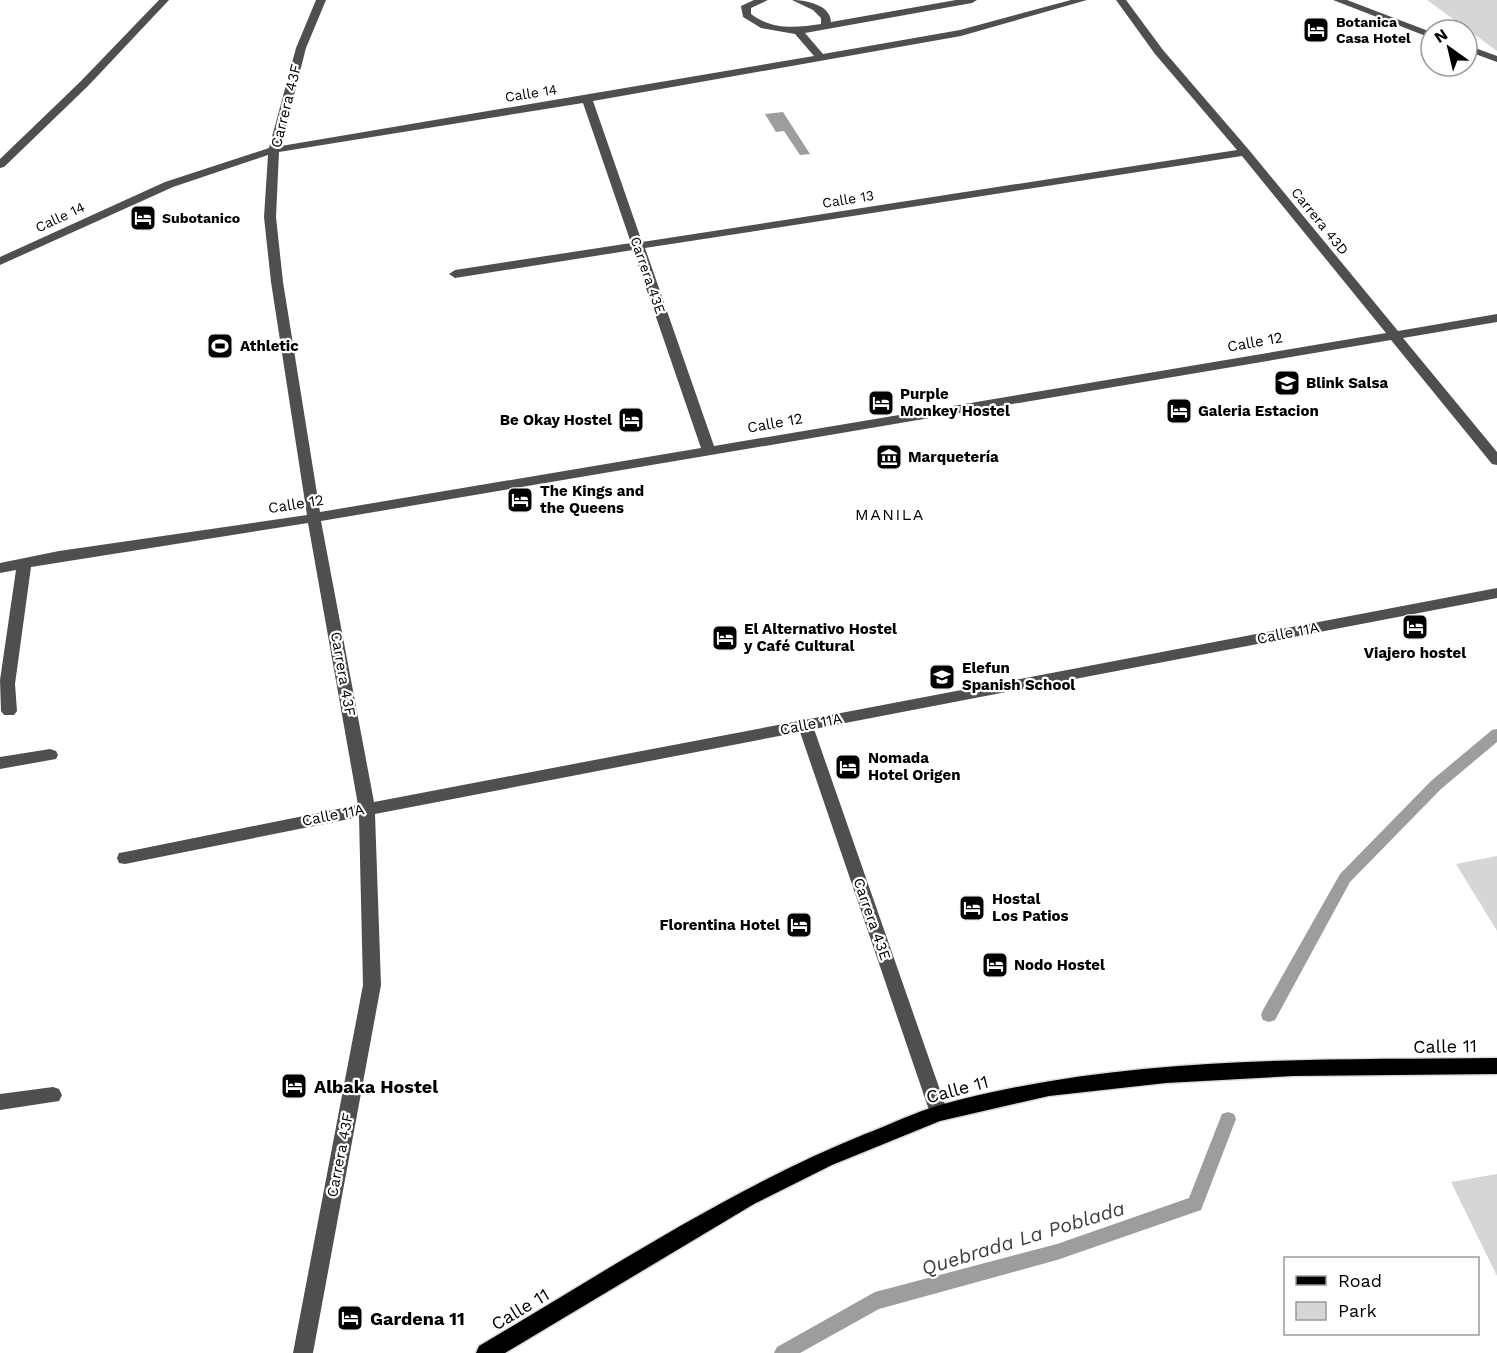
<svg xmlns="http://www.w3.org/2000/svg" width="1497" height="1353" font-family="'Work Sans',sans-serif">
  <style>
    .green { fill: #d6d6d6 }
    .water { fill: #9d9d9d }
    .lines { fill: none; stroke-linecap: round; stroke-linejoin: round }
    .stream { fill: #9d9d9d; fill-rule: evenodd }
    .major-casing { stroke: #dbdbdb; stroke-width: 3 }
    .minor { fill: #4f4f4f; fill-rule: evenodd }
    .major { fill: #000; fill-rule: evenodd }
    .labels { text-anchor: middle; dominant-baseline: central; stroke-width: 4.5; stroke-linejoin: round; paint-order: stroke }
    .far-poi-label { font-size: 14px; font-weight: bold; fill: #000; stroke: #fff; text-anchor: start }
    .far-street-label { font-size: 14px; fill: #000; stroke: #fff }
    .street-label { font-size: 15px; fill: #000; stroke: #fff }
    .poi-label { font-size: 15px; font-weight: bold; fill: #000; stroke: #fff; text-anchor: start }
    .neighbourhood-label { font-size: 16px; letter-spacing: 1.5px; fill: #000; stroke: #fff }
    .near-street-label { font-size: 18px; fill: #000; stroke: #fff }
    .near-poi-label { font-size: 18px; font-weight: bold; fill: #000; stroke: #fff; text-anchor: start }
    .near-water-label { font-size: 20px; font-style: italic; fill: #3e3e3e; stroke: #fff }
  </style>
  <rect width="100%" height="100%" fill="#fff"/>
  <!-- green -->
  <path class="green" d="M1427,0H1497V51Z
    M1497,856V931L1456,864Z
    M1497,1174V1276L1451,1182Z"/>
  <!-- water -->
  <path class="water" d="M783,112L810,154L800,155L784,131L776,132L765,114Z"/>
  <g class="lines">
    <!-- stream -->
    <path class="stream" d="M1497,729V742L1441,789L1350,882L1275,1020L1269,1022L1263,1020L1261,1015L1263,1010L1340,874L1431,781L1492,730Z
      M1228,1112L1234,1114L1236,1119L1201,1210L1057,1260L879,1309L800,1353H774L777,1347L875,1292L1057,1244L1189,1198L1220,1119L1222,1114Z"/>
    <!-- major casing -->
    <g class="major-casing">
      <path id="major" d="M1497,1058V1074L1293,1076L1166,1083L1049,1096L940,1121L832,1165L754,1204L505,1353H476L479,1346C605,1272 729,1189 865,1134C889,1125 915,1112 940,1105C1121,1055 1312,1060 1497,1058Z"/>
    </g>
    <!-- minor -->
    <path class="minor" d="M159,0H169L88,86L4,167L0,168V159L80,82Z
      M316,0H326L306,48L281,146L814,56L795,34L761,28L743,17L741,6L754,0H768L751,8V14C772,30 796,28 821,24V18L813,10L792,0C806,0 831,5 831,22L956,0H977L972,3L805,33L823,54L960,30L1071,0H1087L961,36L593,101L642,242L1237,150L1155,54L1116,0H1126L1163,50L1249,150L1398,331L1497,314V322L1403,338L1497,452V465L1492,464L1391,340L321,521L374,802L1497,588V598L814,729L948,1113L946,1119L939,1121L932,1119L930,1113L800,732L375,814L381,985L313,1353H293L363,985L359,817L125,864L119,863L117,858L119,853L125,852L358,805L308,523L31,567L15,684L17,711L14,715H4L1,711L0,680L16,570L0,573V563L59,551L307,515L271,282L264,217L268,155L173,187L0,265V257L165,182L269,148L296,48ZM583,103L631,243L455,270L449,274L455,278L633,250L701,448L320,512L283,282L276,217L279,152ZM1242,156L1386,333L714,446L645,248Z
      M1333,0H1347L1431,32V38Z
      M1467,45L1497,56V62L1467,51Z
      M50,749L56,751L58,755L56,759L0,769V757Z
      M53,1087L59,1089L62,1095L59,1101L0,1110V1094Z"/>
    <!-- major -->
    <use href="#major" class="major"/>
  </g>
  <!-- icons -->
  <defs>
    <g id="hotel-square" transform="scale(1.35)"><rect x="-9" y="-9" width="18" height="18" rx="4" fill="#000" stroke="#fff"/><path d="M-6-4.5h1.5V1H6V5H4.5V3h-9V5H-6ZM-4 0a1.8 1.8 0 1 1 3.6 0ZM.5 0V-2.5h3Q6-2.5 6 0Z" fill="#fff"/></g>
    <g id="stadium-square" transform="scale(1.35)"><rect x="-9" y="-9" width="18" height="18" rx="4" fill="#000" stroke="#fff"/><path d="M0-5a6.5 5 0 1 0 0 10a6.5 5 0 1 0 0-10ZM-3.5-1.8h7v3.6h-7Z" fill="#fff"/></g>
    <g id="school-square" transform="scale(1.35)"><rect x="-9" y="-9" width="18" height="18" rx="4" fill="#000" stroke="#fff"/><path d="M0-5L7-2L0 1L-7-2ZM-4 1L0 2.5L4 1V4Q0 6-4 4Z" fill="#fff"/></g>
    <g id="museum-square" transform="scale(1.35)"><rect x="-9" y="-9" width="18" height="18" rx="4" fill="#000" stroke="#fff"/><path d="M0-6L6-3V-2H-6V-3ZM-5-1h2V3h-2ZM-1-1h2V3h-2ZM3-1h2V3H3ZM-6 4H6V6H-6Z" fill="#fff"/></g>
  </defs>
  <g fill-rule="evenodd">
    <use href="#hotel-square" x="1316" y="30"/>
    <use href="#hotel-square" x="143" y="218"/>
    <use href="#stadium-square" x="220" y="346"/>
    <use href="#school-square" x="1287" y="383"/>
    <use href="#hotel-square" x="881" y="403"/>
    <use href="#hotel-square" x="1179" y="411"/>
    <use href="#hotel-square" x="631" y="420"/>
    <use href="#museum-square" x="889" y="457"/>
    <use href="#hotel-square" x="520" y="500"/>
    <use href="#hotel-square" x="1415" y="627"/>
    <use href="#hotel-square" x="725" y="638"/>
    <use href="#school-square" x="942" y="677"/>
    <use href="#hotel-square" x="848" y="767"/>
    <use href="#hotel-square" x="972" y="908"/>
    <use href="#hotel-square" x="799" y="925"/>
    <use href="#hotel-square" x="995" y="965"/>
    <use href="#hotel-square" x="294" y="1086"/>
    <use href="#hotel-square" x="350" y="1318"/>
  </g>
  <g class="labels">
    <!-- far-poi labels -->
    <g class="far-poi-label">
      <text x="1336" y="22">Botanica<tspan x="1336" dy="16">Casa Hotel</tspan></text>
      <text x="162" y="218">Subotanico</text>
    </g>
    <!-- far-street labels -->
    <g class="far-street-label">
      <text transform="translate(531 93) rotate(-9)">Calle 14</text>
      <text transform="translate(848 199) rotate(-9)">Calle 13</text>
      <text transform="translate(60 217) rotate(-25)">Calle 14</text>
      <text transform="translate(1320 221) rotate(51)">Carrera 43D</text>
      <text transform="translate(648 275) rotate(71)">Carrera 43E</text>
    </g>
    <!-- street labels -->
    <g class="street-label">
      <text transform="translate(286 106) rotate(-76)">Carrera 43F</text>
      <text transform="translate(1255 342) rotate(-10)">Calle 12</text>
      <text transform="translate(775 423) rotate(-10)">Calle 12</text>
      <text transform="translate(296 504) rotate(-9)">Calle 12</text>
      <text transform="translate(1288 633) rotate(-11)">Calle 11A</text>
      <text transform="translate(343 674) rotate(80)">Carrera 43F</text>
      <text transform="translate(811 724) rotate(-11)">Calle 11A</text>
      <text transform="translate(333 815) rotate(-11)">Calle 11A</text>
      <text transform="translate(872 919) rotate(71)">Carrera 43E</text>
      <text transform="translate(340 1155) rotate(-79)">Carrera 43F</text>
    </g>
    <!-- poi labels -->
    <g class="poi-label">
      <text x="240" y="346">Athletic</text>
      <text x="1306" y="383">Blink Salsa</text>
      <text x="900" y="394">Purple<tspan x="900" dy="17">Monkey Hostel</tspan></text>
      <text x="1198" y="411">Galeria Estacion</text>
      <text x="612" y="420" text-anchor="end">Be Okay Hostel</text>
      <text x="908" y="457">Marquetería</text>
      <text x="540" y="491">The Kings and<tspan x="540" dy="17">the Queens</tspan></text>
      <text x="744" y="629">El Alternativo Hostel<tspan x="744" dy="17">y Café Cultural</tspan></text>
      <text x="1415" y="653" text-anchor="middle">Viajero hostel</text>
      <text x="962" y="668">Elefun<tspan x="962" dy="17">Spanish School</tspan></text>
      <text x="868" y="758">Nomada<tspan x="868" dy="17">Hotel Origen</tspan></text>
      <text x="992" y="899">Hostal<tspan x="992" dy="17">Los Patios</tspan></text>
      <text x="780" y="925" text-anchor="end">Florentina Hotel</text>
      <text x="1014" y="965">Nodo Hostel</text>
    </g>
    <!-- neighbourhood labels -->
    <g class="neighbourhood-label">
      <text x="890" y="514">MANILA</text>
    </g>
    <!-- near-street labels -->
    <g class="near-street-label">
      <text transform="translate(1445 1046) rotate(-1)">Calle 11</text>
      <text transform="translate(957 1089) rotate(-15)">Calle 11</text>
      <text transform="translate(520 1309) rotate(-31)">Calle 11</text>
    </g>
    <!-- near-poi labels -->
    <g class="near-poi-label">
      <text x="314" y="1086">Albaka Hostel</text>
      <text x="370" y="1318">Gardena 11</text>
    </g>
    <!-- near-water labels -->
    <g class="near-water-label">
      <text transform="translate(1023 1238) rotate(-17)">Quebrada La Poblada</text>
    </g>
  </g>
  <!-- legend -->
  <rect x="1284" y="1257" width="195" height="78" fill="#ffffff" stroke="#999999" stroke-width="1.5"/>
  <rect x="1296" y="1276" width="30" height="9" fill="#000000" stroke="#999999" stroke-width="1.5"/>
  <text x="1338" y="1287" font-size="18" fill="#000000">Road</text>
  <rect x="1296" y="1302" width="30" height="18" fill="#d6d6d6" stroke="#999999" stroke-width="1.5"/>
  <text x="1338" y="1317" font-size="18" fill="#000000">Park</text>
  <!-- north arrow -->
  <g transform="translate(1449 48) rotate(326)"><circle r="28" fill="#ffffff" stroke="#999999" stroke-width="1.5"/>
  <path d="M0-4.5L10 22L0 15L-10 22Z" fill="#000000"/>
  <text y="-9" font-size="16" font-weight="bold" text-anchor="middle" fill="#000000">N</text>
  </g>
</svg>
